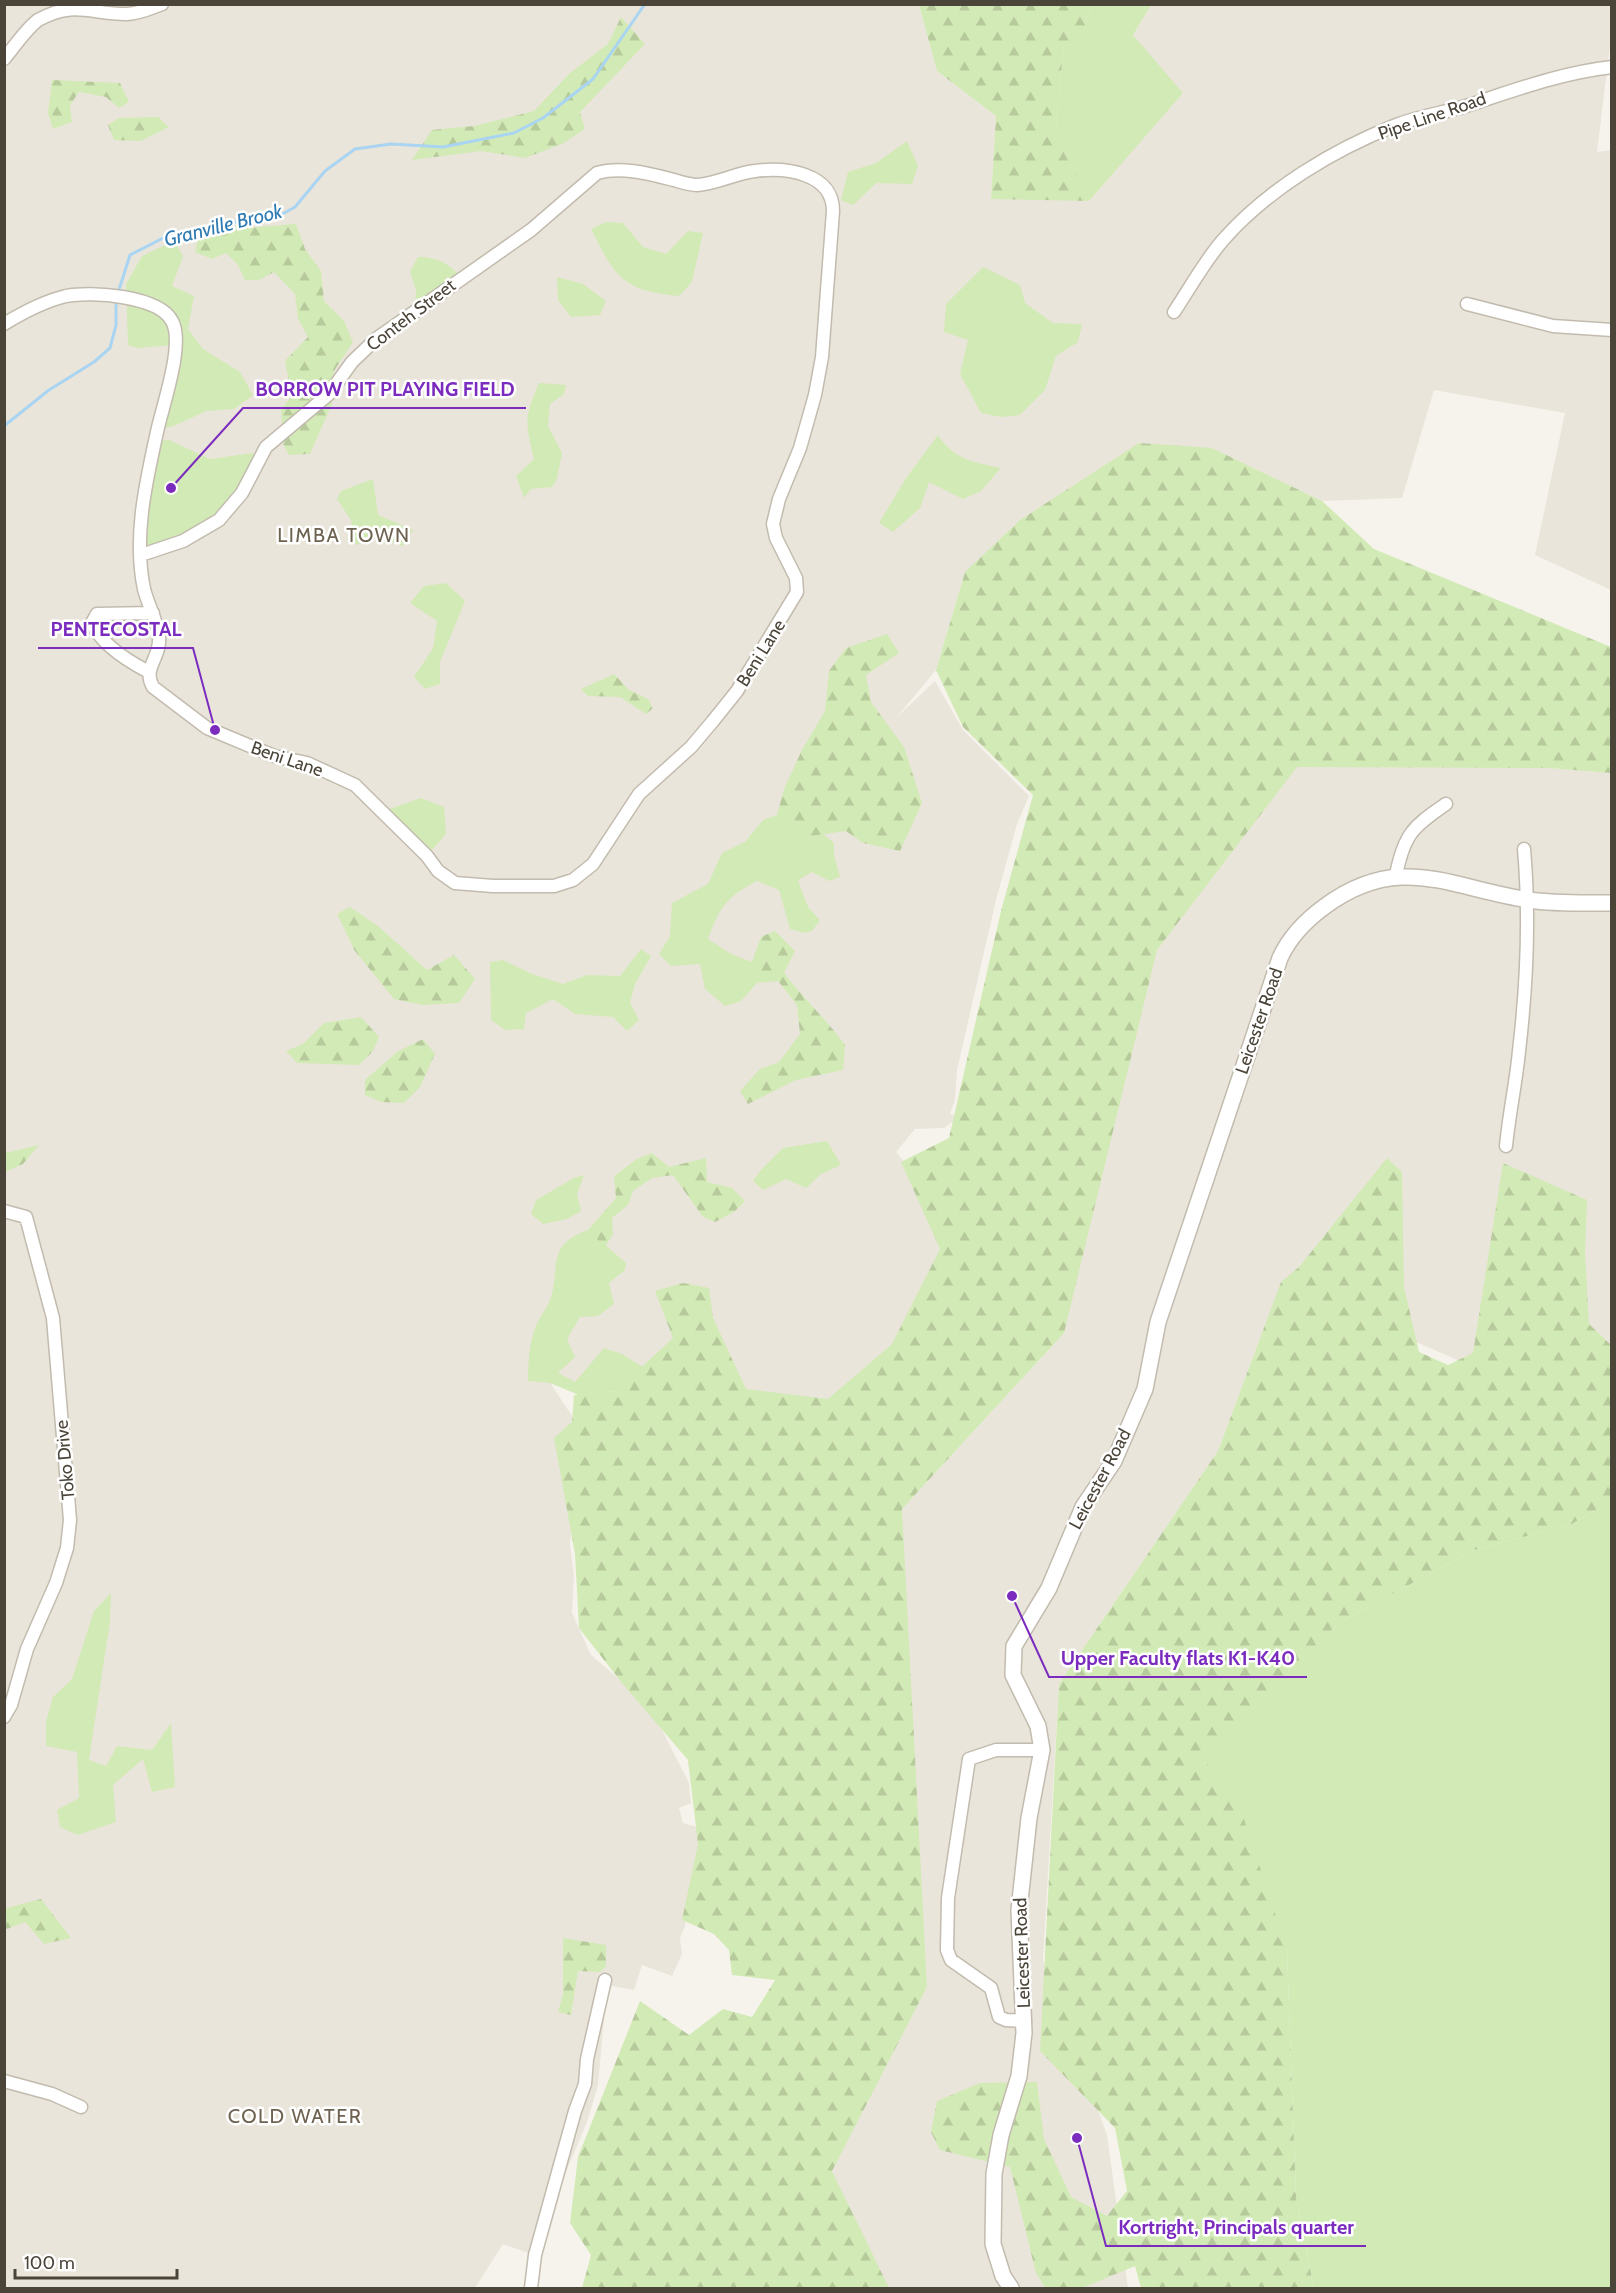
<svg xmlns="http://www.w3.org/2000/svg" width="1616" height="2293" font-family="Cabin,sans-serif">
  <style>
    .residential { fill: #eae5da }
    .green { fill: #d2eab5 }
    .forest { fill: url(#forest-firs) }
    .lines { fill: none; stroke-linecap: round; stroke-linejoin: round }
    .stream { stroke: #a9d4f2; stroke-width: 3 }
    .minor-casing { stroke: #c2bbae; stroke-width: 15 }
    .tertiary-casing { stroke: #c2bbae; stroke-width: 18 }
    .minor { stroke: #fff; stroke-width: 12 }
    .tertiary { stroke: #fff; stroke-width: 15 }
    .labels { text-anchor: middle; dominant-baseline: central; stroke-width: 5; stroke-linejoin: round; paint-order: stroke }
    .street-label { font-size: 18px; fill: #4b4439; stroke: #fff }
    .water-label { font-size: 20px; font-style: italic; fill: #2e7ab2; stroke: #fff }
    .neighbourhood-label { font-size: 20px; letter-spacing: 1.5px; fill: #6e6250; stroke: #fff }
    .leader { fill: none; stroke: #7b2cbf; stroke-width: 2 }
    .callout-dot { fill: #7b2cbf; stroke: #fff; stroke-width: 2 }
    .callout-label { font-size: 20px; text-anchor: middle; font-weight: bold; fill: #7b2cbf; stroke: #fff; stroke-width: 5; stroke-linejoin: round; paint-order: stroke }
  </style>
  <defs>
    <pattern id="forest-firs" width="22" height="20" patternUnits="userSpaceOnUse" patternTransform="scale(1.5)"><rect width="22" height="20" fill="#d2eab5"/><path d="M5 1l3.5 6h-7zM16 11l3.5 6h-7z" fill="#b6ca9c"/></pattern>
  </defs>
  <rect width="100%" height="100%" fill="#f6f3ec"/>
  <!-- residential -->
  <path class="residential" d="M5,5H919L937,71L996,116L991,199L1133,35L1151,5H1611V38L1597,152L1611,150V590L1535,555L1565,413L1434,390L1402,498L1322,501L1212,448L965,572L936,670L896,718L935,681L963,730L1029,796L1017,824L996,900L957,1070L955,1100L950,1114L959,1117L944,1128L915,1129L896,1152L928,1191L935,1238L945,1256L916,1328L834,1400L745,1392L646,1369L611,1380L551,1384L576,1422L575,1507L570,1544L574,1576L572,1613L591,1655L626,1685L658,1722L689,1783L691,1803L679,1808L683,1823L697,1827L702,1843L688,1901L685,1926L680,1938L682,1954L672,1976L642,1965L634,1990L607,1985L598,2085L587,2122L551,2208L536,2256L503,2244L475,2288H5Z
    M1488,763L1611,773V1427L1281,1283L1218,1451L1059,1684L1043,1960L1107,2135L1128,2288H888L831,2171L927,1987L908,1699L902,1509L1064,1333L1066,1242L1157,950L1209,862L1296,767Z"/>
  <!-- green -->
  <path class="green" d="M1091,5H1151L1133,35L1183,93L1089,201L1055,135L1064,44L1082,35Z
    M907,141L918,166L912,184L876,183L853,205L841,200L848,172L876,163Z
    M606,222L623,223L643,247L666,254L688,231L703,233L692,282L679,296C623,291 615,277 591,229Z
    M174,241L183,256L172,286L194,296L188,329L203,349L240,372L253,395L234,409L206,411L174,426L157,430L174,345L137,348L128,345L126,284L142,256Z
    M418,257C436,257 446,262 458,274L415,311L416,290L410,272Z
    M983,267L1020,285L1025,303L1053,323L1082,324L1078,342L1056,356L1045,390L1020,415L1001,417L981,413L960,374L968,340L944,332L946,304Z
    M557,277L583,284L606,301L600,315L571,317L558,300Z
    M539,383L566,385L564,394L550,404L548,426L562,453L557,479L552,487L531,489L524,498L516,476L534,459C525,422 524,417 539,383Z
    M938,435C954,460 973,462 1001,468L981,491L963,499L929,482L920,508L893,532L879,523L906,478Z
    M169,440L210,459L253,453L260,459L219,520L141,555L155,441Z
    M373,479L378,515L413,530L403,546L375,536L356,545L351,520L337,499L341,491Z
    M446,583L465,601L440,662V684L425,689L414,677L433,648L437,621L410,603L424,586Z
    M421,798L444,807L446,834L427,856L381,812Z
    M777,815L804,837L823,834L834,843V855L840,877L829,881L812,872L798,880L808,907L820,920L812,931L805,933L790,929L779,890L757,881C726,898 720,906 708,939L731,954L752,962L757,983L741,1001L725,1006L705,989L700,964L671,966L659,954L670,936L672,903L708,884L722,853L745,842L763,820Z
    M641,949L651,956L635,984L630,1003L639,1020L627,1031L613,1017L575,1014L553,999L526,1013L524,1029L505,1030L491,1020L490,962L503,960L532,974L563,984L587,975L620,976Z
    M827,1141L841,1165L821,1174L806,1188L786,1179L763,1190L753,1181L761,1170L783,1148Z
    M584,1175L577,1194L581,1211L567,1219L543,1224L531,1214L536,1200L574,1178Z
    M588,1230L626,1263L625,1270L609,1283L614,1304L598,1316L580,1317L567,1339L575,1357L558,1373L575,1382L604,1348L622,1354L646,1369L616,1391L579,1395L550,1383L528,1381C528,1363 529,1343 536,1326C540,1316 548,1307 551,1297C560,1265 547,1244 588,1230Z
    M1611,1501V2288H1314L1296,2197L1287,1950L1202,1758L1340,1622L1474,1550L1572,1524Z
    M111,1593L110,1621L89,1760L106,1766L117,1746L152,1750L171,1723L175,1787L152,1792L143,1759L113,1785L116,1822L78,1835L60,1827L57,1810L79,1798L77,1752L46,1746V1722L53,1697L72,1679L94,1611Z"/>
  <!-- forest -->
  <path class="forest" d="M919,5H1091L1082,36L1064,45L1055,135L1089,201L991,199L996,116L937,71Z
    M621,17L645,44L580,112L585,129L562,144L525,158L481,151L412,160L432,130L474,126L534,111L570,73L608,44Z
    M52,80L120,83L129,102L119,108L106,97L79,92L70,105L72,122L53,129L48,113Z
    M158,117L169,127L141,141L114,140L108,125L119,118Z
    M296,224L305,249L321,271L324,301L344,321L353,342L334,371L332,404L310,454L289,455L283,444L281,409L292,396L285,361L308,337L298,319L295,294L274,272L259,280H245L238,265L226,253L212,259L195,252L198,240C231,227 262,227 296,224Z
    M1139,443L1212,448L1322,501L1374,549L1611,647V773L1548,768L1297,767L1157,950L1064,1333L902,1509L927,1987L832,2171L889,2288H582L591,2255L570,2223L578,2157L640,2001L689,2035L723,2009L752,2017L775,1980L732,1975L729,1950L714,1934L682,1920L698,1844L688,1760L622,1683L579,1628L575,1554L554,1438L572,1422L574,1395L616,1391L673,1338L655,1291L683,1283L709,1288L713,1318L746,1389L828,1399L892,1344L940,1249L901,1162L949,1138L1001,911L1033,795L963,727L936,670L965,572L1020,520Z
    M887,634L899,653L866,675L871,702L904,747L922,803L900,851L863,843L846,831L804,837L777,815L784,789L802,750L825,711L829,671L846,648Z
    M614,674L629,690L648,699L653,708L646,714L620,697L588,696L581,689Z
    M350,907L378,926L427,970L454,955L475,979L459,1003L423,1005L394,999L355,951L337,914Z
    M775,931L795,951L784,973C803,998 826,1019 845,1045L843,1070L796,1080L748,1104L740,1091L760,1069L779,1062L800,1034L797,1005L778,981L757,983L752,962L761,937Z
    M361,1017L379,1037L373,1051L359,1065L297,1063L286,1051L303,1044L324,1023Z
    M423,1039L435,1054L420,1087L404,1103L381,1102L365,1095V1080L397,1052Z
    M39,1145L23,1164L5,1172V1153Z
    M652,1153L669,1167L706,1158L707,1182L732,1188L745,1201L734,1212L715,1222L703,1217L673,1175L652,1178L633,1191L628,1205L612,1218L613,1234L605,1247L588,1230L616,1198L614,1176L637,1159Z
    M1387,1158L1402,1172L1404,1287L1419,1352L1448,1365L1473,1353L1503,1163L1587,1200L1585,1252L1589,1324L1611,1345V1501L1572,1524L1474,1550L1340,1622L1203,1758L1242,1813L1287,1950L1296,2197L1314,2288H1141L1135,2266L1082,2288H1045L1036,2273L1010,2167L940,2150L931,2132L937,2101L980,2083L1037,2082L1044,2139L1071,2197L1107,2216L1127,2191L1115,2128L1040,2051L1059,1684L1218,1451L1281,1282L1299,1267Z
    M41,1899L71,1938L44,1944L25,1922L7,1929L5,1928V1911L7,1908Z
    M563,1938L606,1945V1966L600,1972L578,1971L571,2015L558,2012L563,1994Z"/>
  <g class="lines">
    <!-- stream -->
    <path class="stream" d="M118,293L130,255L171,234L198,232L247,219L277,217L295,207L325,171L355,149L391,144L443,147L514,133L543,118L593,79L645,4
      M4,426L49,390L94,362L110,348L116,325V299"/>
    <!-- minor casing -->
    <g class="minor-casing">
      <path id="minor" d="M4,59C15,46 25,30 38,20C75,0 90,14 126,14C139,14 151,8 162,4
        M1467,304L1553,326L1612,330
        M1174,312C1190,288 1204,262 1223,240C1268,189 1333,150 1396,125C1419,116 1443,113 1466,106C1515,90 1560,73 1612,67
        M4,324C22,313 45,301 66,296C92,291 159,296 172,321C185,344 162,407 157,432C146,482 133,537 144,589C148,605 157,620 159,637C161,658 142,668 153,687L207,728L274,756L307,763L355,785L427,856L438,871L455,883L493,886H554L573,880L593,864L639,794L691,747L713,721L737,691L797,592L796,578L776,538L773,524L779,499L800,448L815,395L822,357L833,211C833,173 786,167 755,171C736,173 716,184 697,185C690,185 681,182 674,180C650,174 622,166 597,173L531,230L376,339L352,362L329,394L266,447L242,493L219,520L183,541L141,555
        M147,671C128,661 101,644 92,623L97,614L153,613
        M1396,875C1404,835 1412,827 1446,804
        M1506,1146C1509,1114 1516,1083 1519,1051C1527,983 1530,917 1524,849
        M4,1211L26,1217L53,1318L70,1520L67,1548L56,1583L27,1649L11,1705L4,1717
        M1025,2021L1006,2020L999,2017L991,1988L951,1960L947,1950L948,1898L969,1759L996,1750H1042
        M4,2081L52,2094L81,2107
        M531,2288L535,2255L575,2111L585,2084L587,2059L605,1980"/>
    </g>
    <!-- tertiary casing -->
    <g class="tertiary-casing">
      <path id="tertiary" d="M1011,2288L1003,2276L993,2244L994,2174L1001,2135L1019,2076L1024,2033L1019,1910L1029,1818L1042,1750L1038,1726L1013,1675L1014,1646L1049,1588L1083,1507L1114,1461L1145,1389L1158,1322L1280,958C1290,936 1305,921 1324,907C1399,851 1450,888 1529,900C1556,904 1584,903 1612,903"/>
    </g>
    <!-- minor -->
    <use href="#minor" class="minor"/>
    <!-- tertiary -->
    <use href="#tertiary" class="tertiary"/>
  </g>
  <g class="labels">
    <!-- street labels -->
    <g class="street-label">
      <text transform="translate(1432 116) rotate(-19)">Pipe Line Road</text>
      <text transform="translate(411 315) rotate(-37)">Conteh Street</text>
      <text transform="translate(761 653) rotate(-58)">Beni Lane</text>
      <text transform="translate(287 759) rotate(19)">Beni Lane</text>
      <text transform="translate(1259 1021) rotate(-71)">Leicester Road</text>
      <text transform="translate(65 1460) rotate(-95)">Toko Drive</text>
      <text transform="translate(1100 1479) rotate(-62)">Leicester Road</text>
      <text transform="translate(1022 1953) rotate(-92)">Leicester Road</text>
    </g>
    <!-- water labels -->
    <g class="water-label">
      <text transform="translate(223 225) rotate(-14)">Granville Brook</text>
    </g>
    <!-- neighbourhood labels -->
    <g class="neighbourhood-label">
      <text x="344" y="535">LIMBA TOWN</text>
      <text x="295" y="2116">COLD WATER</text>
    </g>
  </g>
  <!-- callouts -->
  <path class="leader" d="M171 488L243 408H526M215 730L193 648H38M1012 1596L1049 1677H1307M1077 2138L1106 2246H1366"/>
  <g class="callout-dot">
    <circle cx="171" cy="488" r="6"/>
    <circle cx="215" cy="730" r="6"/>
    <circle cx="1012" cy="1596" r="6"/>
    <circle cx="1077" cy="2138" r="6"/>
  </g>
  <g class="callout-label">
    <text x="385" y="396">BORROW PIT PLAYING FIELD</text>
    <text x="116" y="636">PENTECOSTAL</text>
    <text x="1178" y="1665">Upper Faculty flats K1-K40</text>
    <text x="1236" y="2234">Kortright, Principals quarter</text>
  </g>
  <!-- border -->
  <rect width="1616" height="2293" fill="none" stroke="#4b4439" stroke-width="12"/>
  <!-- scale -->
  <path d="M15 2269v9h162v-9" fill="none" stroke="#4b4439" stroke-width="3"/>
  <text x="24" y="2269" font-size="18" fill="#4b4439" stroke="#ffffff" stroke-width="4.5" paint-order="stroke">100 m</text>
</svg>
